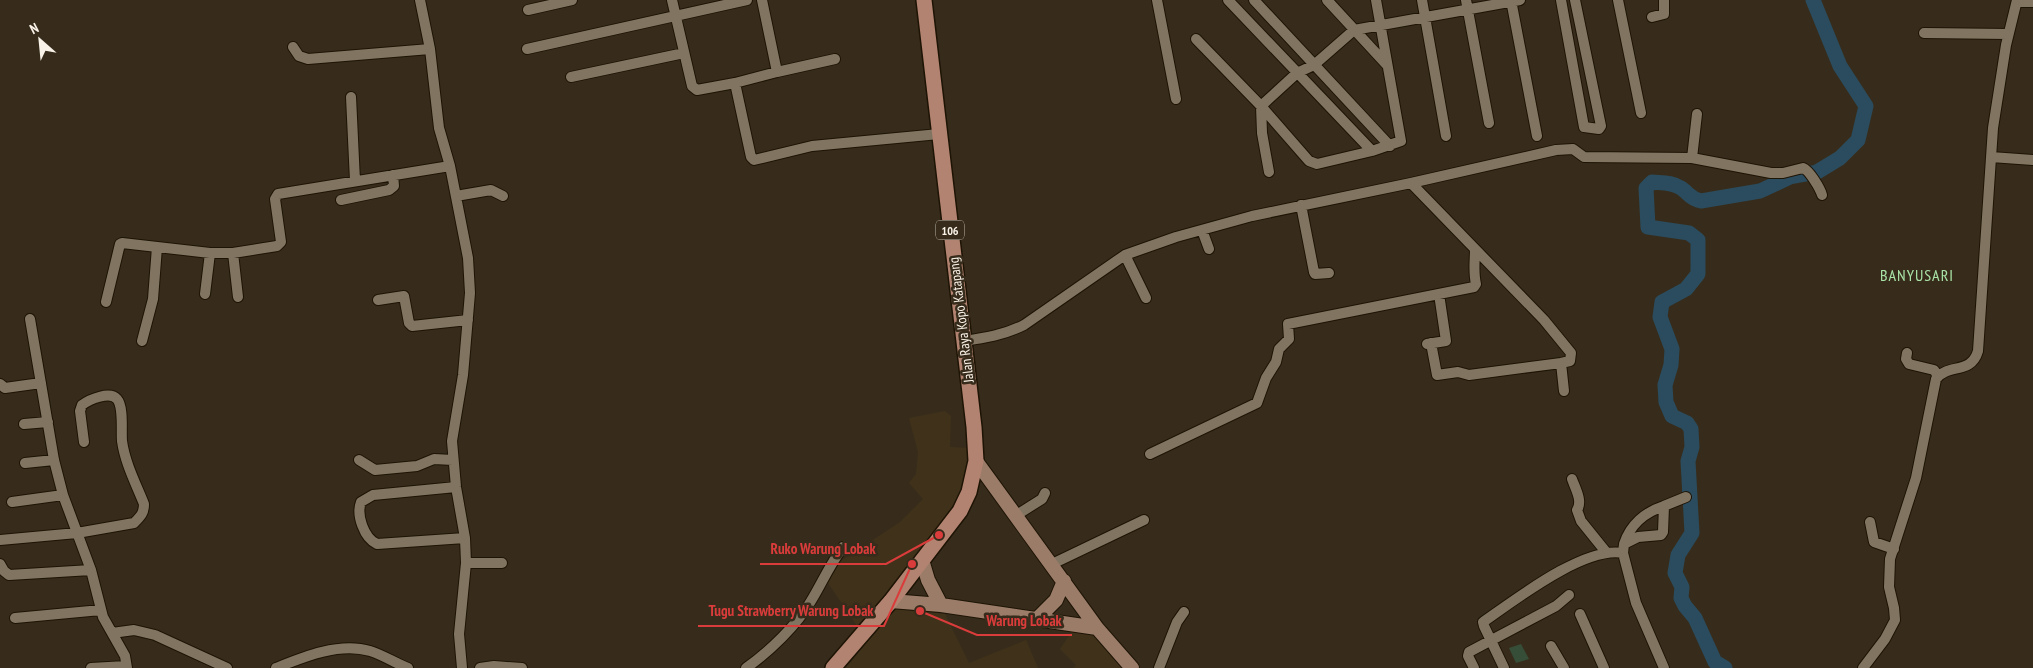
<svg xmlns="http://www.w3.org/2000/svg" width="2033" height="668" font-family="'PT Sans Narrow',sans-serif">
  <style>
    .built { fill: #40321a }
    .green { fill: #364d38 }
    .lines { fill: none; stroke-linecap: round; stroke-linejoin: round }
    .river { stroke: #2a4c5e; stroke-width: 15 }
    .street-casing { stroke: #1e1405; stroke-width: 12 }
    .secondary-casing { stroke: #1e1405; stroke-width: 16 }
    .primary-casing { stroke: #1e1405; stroke-width: 18 }
    .street { stroke: #817562; stroke-width: 10 }
    .secondary { stroke: #9a7c69; stroke-width: 14 }
    .primary { stroke: #b28370; stroke-width: 15 }
    .labels { text-anchor: middle; dominant-baseline: central; stroke-width: 5; stroke-linejoin: round; paint-order: stroke }
    .shield { fill: #372c1b; stroke: #bfb7aa; stroke-width: 1 }
    .shield-label { font-size: 12px; font-weight: bold; fill: #f9f2e8 }
    .street-label { font-size: 14px; fill: #f9f2e8; stroke: #372c1b }
    .quarter-label { font-size: 16px; letter-spacing: 1px; fill: #a9e3a8; stroke: #372c1b }
    .leader { fill: none; stroke: #da3c3b; stroke-width: 2 }
    .callout-dot { fill: #da3c3b; stroke: #372c1b; stroke-width: 2 }
    .callout-label { font-size: 15px; text-anchor: middle; font-weight: bold; fill: #da3c3b; stroke: #372c1b; stroke-width: 5; stroke-linejoin: round; paint-order: stroke }
  </style>
  <rect width="100%" height="100%" fill="#372c1b"/>
  <!-- built -->
  <path class="built" d="M945,411L951,416L950,447L971,448L962,492L921,555L857,626L828,583L841,561L900,522L923,499L909,483L916,474L918,452L909,418Z
    M894,609L945,614L969,663L1026,640L1038,668H846Z
    M1073,630L1103,638L1128,668H1073L1076,665L1060,649Z"/>
  <!-- green -->
  <path class="green" d="M1521,644L1529,659L1516,663L1509,648Z"/>
  <g class="lines">
    <!-- river -->
    <path class="river" d="M1725,668L1715,662L1695,618L1685,606L1681,598L1682,587L1675,573L1678,555L1692,533L1688,461L1692,447L1691,429L1687,423L1672,416L1666,402L1665,385L1671,365L1672,349L1660,317L1662,302L1686,289L1698,274V240L1689,233L1648,227L1646,188L1652,182C1662,183 1672,182 1681,188C1690,194 1689,198 1701,201L1760,191L1790,177L1817,172L1840,158L1858,140L1866,106L1840,66L1813,0"/>
    <!-- street casing -->
    <g class="street-casing">
      <path id="street" d="M420,0L430,49L439,128L450,166L468,258L470,293L463,375L452,441L456,487L465,538L466,563L459,634L462,668
        M672,0L692,86L697,90L735,83
        M762,0L777,72L735,83L751,157L754,160L812,146L939,134
        M1157,0L1176,99
        M1228,0L1372,151
        M1254,0L1390,146
        M1327,0L1387,65
        M1422,0L1446,136
        M1466,0L1489,123
        M1511,0L1537,136
        M1561,0L1584,127L1599,129L1601,126L1575,0
        M1618,0L1641,113
        M2017,2H2033
        M528,10L572,0
        M1652,17L1664,14V0
        M1924,33L2008,34
        M1196,39L1261,106L1309,161L1317,164L1372,151L1401,141L1376,0
        M293,47L299,56L308,59L430,49
        M527,49L747,0
        M777,72L835,59
        M571,77L684,53
        M351,97L355,181
        M1991,157L2033,160
        M1692,158L1697,114
        M1269,172L1262,133L1261,106L1297,73L1314,65L1354,30L1520,0
        M1411,183L1544,320L1571,353L1570,361L1561,363
        M456,196L491,190L503,196
        M341,200L389,190L394,186L393,175
        M1301,205L1314,272L1315,274L1329,273
        M1202,230L1209,249
        M233,253L238,297
        M1125,255L1146,298
        M205,294L210,253
        M378,300L404,296L409,323L412,326L468,320
        M106,302L120,244L122,243L210,253H233L277,246L281,242L275,199L278,194L450,166
        M30,319L54,460L63,495L91,570L103,617L125,656L127,668
        M142,341L153,299L157,247
        M963,341C985,338 1004,335 1024,325L1125,255L1176,237L1252,216L1411,183L1556,150L1573,149L1584,157L1692,158L1771,173H1783L1803,168C1809,170 1820,188 1822,195
        M1431,343L1437,375L1458,372L1469,375L1561,363L1564,391
        M1427,344L1446,341L1439,294
        M1907,353L1906,359L1909,364L1934,370L1938,376
        M0,384L5,388L41,383
        M24,424L48,422
        M1150,454L1257,403L1266,378L1276,362L1279,349L1289,339L1288,324L1474,287L1476,284C1473,271 1475,261 1475,249
        M359,460L375,470L417,466L434,459L453,460
        M25,463L54,460
        M1572,479C1575,488 1583,501 1577,510L1581,521L1606,552
        M456,487L373,495L361,502C356,515 364,538 377,544L465,538
        M12,502L63,495
        M1015,516L1042,499L1045,493
        M1870,522L1874,542L1894,549
        M0,540L77,533L134,523C141,516 144,513 144,504C136,484 125,463 122,441C121,431 124,407 117,399C110,391 90,399 82,405L80,411L84,442
        M1624,544C1630,525 1645,512 1664,506
        M466,563H502
        M0,564L4,571L9,575L91,570
        M1050,565L1144,520
        M1580,614L1604,668
        M15,618L101,610
        M112,633L134,630L155,635L227,668
        M1551,646L1564,668
        M91,668L126,666
        M276,668C303,657 339,642 370,651C383,655 395,663 408,668
        M480,668L494,666L522,668
        M746,668C769,652 797,625 811,601C822,583 830,564 843,547
        M1159,668L1177,622L1184,612
        M1474,668L1468,656L1469,652L1556,606L1569,595
        M1504,668L1484,626L1483,622C1515,600 1584,546 1623,553
        M1664,668L1636,603L1623,553L1624,544L1638,537L1661,535L1663,532L1664,506L1686,497
        M1863,668L1885,639L1895,620L1894,608L1889,587L1890,559L1916,478L1936,379C1948,363 1971,375 1978,351L1993,128L2006,45L2017,0"/>
    </g>
    <!-- secondary casing -->
    <g class="secondary-casing">
      <path id="secondary" d="M976,461L1097,628L1132,668
        M922,560L928,580L941,605
        M891,601L941,605L1097,628
        M1037,619L1056,600L1064,581"/>
    </g>
    <!-- primary casing -->
    <g class="primary-casing">
      <path id="primary" d="M833,668L891,601L960,511L969,492L976,461L974,427L924,0"/>
    </g>
    <!-- street -->
    <use href="#street" class="street"/>
    <!-- secondary -->
    <use href="#secondary" class="secondary"/>
    <!-- primary -->
    <use href="#primary" class="primary"/>
  </g>
  <g class="labels">
    <!-- shield labels -->
    <rect class="shield" x="936" y="220.5" width="28" height="19" rx="4"/>
    <g class="shield-label">
      <text x="950" y="230">106</text>
    </g>
    <!-- street labels -->
    <g class="street-label">
      <text transform="translate(961 320) rotate(-97)">Jalan Raya Kopo Katapang</text>
    </g>
    <!-- quarter labels -->
    <g class="quarter-label">
      <text x="1917" y="275">BANYUSARI</text>
    </g>
  </g>
  <!-- callouts -->
  <path class="leader" d="M939 535L886 564H760M912 564L884 626H698M920 611L977 635H1072"/>
  <g class="callout-dot">
    <circle cx="939" cy="535" r="5"/>
    <circle cx="912" cy="564" r="5"/>
    <circle cx="920" cy="611" r="5"/>
  </g>
  <g class="callout-label">
    <text x="823" y="554">Ruko Warung Lobak</text>
    <text x="791" y="616">Tugu Strawberry Warung Lobak</text>
    <text x="1024" y="626">Warung Lobak</text>
  </g>
  <!-- north arrow -->
  <g transform="translate(40 40) rotate(333)" stroke="#372c1b" stroke-width="4" paint-order="stroke">
  <path d="M0-4L9 19L0 12L-9 19Z" fill="#f9f2e8"/>
  <text y="-8" font-size="14" font-weight="bold" text-anchor="middle" fill="#f9f2e8">N</text>
  </g>
</svg>
